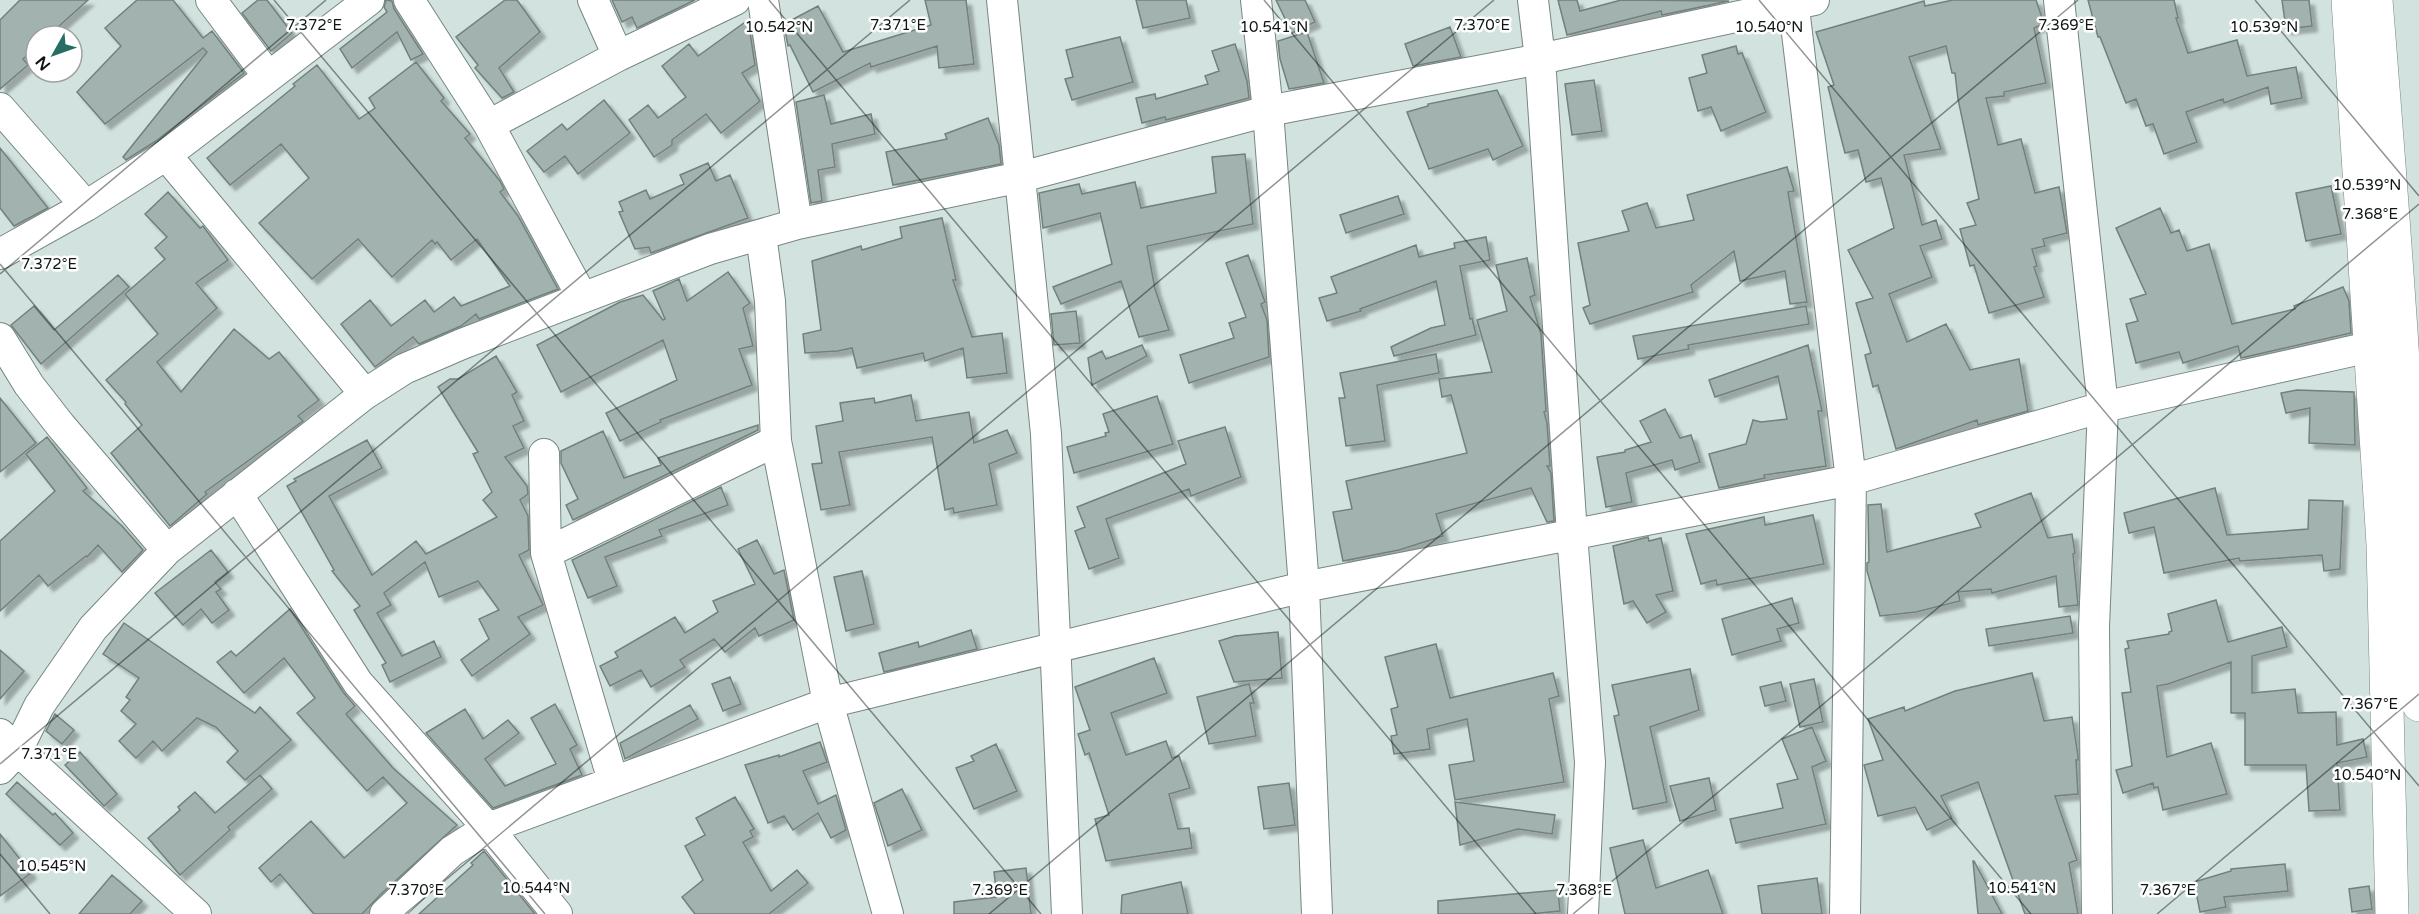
<svg xmlns="http://www.w3.org/2000/svg" width="2419" height="914" font-family="'Varela Round',sans-serif">
  <style>
    .building { fill: #a2b2af; stroke: #72817d; stroke-width: 1.5; filter: url(#shadow) }
    .lines { fill: none; stroke-linecap: round; stroke-linejoin: round }
    .minor-casing { stroke: #768682; stroke-width: 32 }
    .major-casing { stroke: #768682; stroke-width: 34 }
    .minor { stroke: #fff; stroke-width: 30 }
    .major { stroke: #fff; stroke-width: 33 }
    .ticks { fill: none; stroke: #0f1514; stroke-width: 1.5; stroke-opacity: 0.45 }
    .ticks-label { font-size: 15px; text-anchor: middle; fill: #0f1514; stroke: #fff; stroke-width: 5; stroke-linejoin: round; paint-order: stroke }
  </style>
  <defs>
    <filter id="shadow"><feDropShadow dx="5.5" dy="5.5" stdDeviation="1.5" flood-color="#0004"/></filter>
  </defs>
  <rect width="100%" height="100%" fill="#d2e3df"/>
  <!-- building -->
  <path class="building" d="M20,0H88L48,36H36V47L23,59L28,65L0,89V20Z
    M137,0H173L203,38L212,31L244,73L156,141L126,160L123,157L207,52L203,48L105,124L77,92L121,46L105,28Z
    M258,0H267L292,33L271,51L242,13Z
    M386,0L392,1L394,9L423,54L411,60L397,32L352,68L340,49L387,12L384,7Z
    M505,0H517L540,32L499,68L514,92L502,98L475,68L478,65L456,37Z
    M612,0H695L637,28L632,17L622,22Z
    M925,0H966L974,64L939,68L937,46L871,67L870,63L813,92L790,45L788,46L784,24L818,6L843,52L931,25Z
    M1136,0H1186L1190,18L1143,28Z
    M1276,0H1305L1315,22L1292,33Z
    M1558,0H1577L1580,11L1621,0L1729,1L1662,15L1661,11L1567,35Z
    M1953,0H2036L2044,24L2034,28L2046,83L2004,92V96L1986,98L1998,145L2021,139L2035,193L2059,187L2067,233L2043,239L2045,246L2032,249L2037,266L2034,267L2044,297L1989,313L1974,265L1970,266L1960,229L1976,225L1967,203L1979,199L1958,99L1955,73H1952L1946,46L1909,57L1941,149L1904,155L1922,225L1936,220L1942,239L1920,246L1932,277L1889,294L1907,342L1946,324L1970,370L2019,359L2028,411L1981,424L1978,425L1977,420L1896,449L1878,385L1873,387L1865,355L1871,353L1856,303L1873,298L1848,250L1894,228L1881,178L1866,182L1858,150L1845,153L1828,87L1834,85L1816,32L1924,1L1925,6Z
    M2088,0H2174L2178,18H2176L2188,53L2237,40L2247,76L2296,67L2302,98L2271,104L2268,87L2224,103L2223,99L2186,112L2197,142L2164,154L2153,124L2146,126L2136,99L2126,103L2100,37H2098Z
    M2282,0H2309L2312,26L2286,29Z
    M748,20L755,65L742,73L760,101L721,133L706,114L672,140V145L654,157L629,120L648,105L658,118L686,97L662,66L689,44L698,56Z
    M1450,27L1461,57L1413,66L1405,44Z
    M1307,32L1324,83L1289,89L1280,59L1278,41Z
    M1120,37L1133,82L1072,100L1065,79L1073,77L1066,50Z
    M1235,44L1247,81L1249,98L1166,120L1165,117L1142,123L1136,98L1155,94L1156,99L1208,84L1205,76L1219,71L1212,51Z
    M1736,46L1738,54L1742,53L1766,112L1721,131L1711,107L1698,111L1689,78L1707,73L1702,55Z
    M416,62L444,98L441,101L470,134L465,138L500,181L504,189L500,192L518,216L558,289L479,319L476,314L461,326L419,344L413,337L375,367L341,324L370,300L391,326L425,300L434,312L454,297L461,306L510,286L477,239L451,260L437,242L435,244L432,240L392,277L358,239L312,279L259,223L309,178L281,144L230,185L207,158L295,86L293,84L317,65L359,119L375,108L369,98Z
    M1594,80L1602,131L1572,135L1565,84Z
    M1497,90L1523,146L1493,160L1488,149L1429,169L1407,112L1428,106V104Z
    M824,95L831,124L871,114L875,134L832,144L835,167L818,170L822,201L811,203L796,102Z
    M604,100L630,133L578,174L565,156L544,172L527,151L562,124L567,130Z
    M988,118L999,145L1001,164L893,185L886,152L947,139L945,134Z
    M0,148L48,208L14,226L0,208Z
    M1245,154L1253,224L1147,246L1155,289L1169,330L1139,337L1121,281L1061,304L1053,287L1112,264L1100,213L1043,228L1039,193L1079,184L1082,194L1135,182L1141,208L1216,193L1212,157Z
    M708,163L716,181L730,175L748,218L651,253L649,247L635,249L619,212L623,211L619,202L646,190L650,199L684,184L680,175Z
    M1787,167L1794,191L1788,192L1807,302L1790,304L1785,271L1740,281L1734,251L1691,285L1693,292L1590,324L1583,308L1590,305L1578,243L1629,231L1622,211L1647,203L1656,228L1694,220L1687,195Z
    M2331,186L2341,234L2306,241L2296,193Z
    M168,192L200,228L203,226L228,260L196,283L217,308L157,362L181,392L234,329L269,359L279,352L319,400L298,416L303,421L205,492L207,494L170,526L111,453L142,425L125,404L126,402L106,380L158,334L125,294L165,259L155,248L167,237L145,214Z
    M1398,196L1404,214L1346,233L1340,215Z
    M2160,208L2171,233L2179,230L2187,251L2209,244L2232,324L2295,309L2294,306L2343,287L2349,301L2351,333L2241,358L2238,346L2183,363L2179,352L2136,363L2126,324L2138,321L2130,299L2146,294L2116,228Z
    M942,218L956,280H953L972,337L1002,333L1007,373L967,378L963,348L925,361L923,353L857,368L852,348L838,351L805,353L803,334L821,330L812,261L861,246L862,250L902,238L900,227Z
    M1486,237L1490,260L1460,266L1470,319L1472,318L1476,335L1394,356L1391,347L1431,328L1445,325L1436,281L1360,309L1361,311L1327,321L1319,298L1337,293L1331,277L1416,245L1419,257L1455,248L1454,243Z
    M1248,255L1265,302L1261,304L1267,320L1269,357L1189,383L1180,355L1234,338L1229,323L1246,317L1226,263Z
    M1527,258L1535,295L1530,297L1541,334L1546,411L1544,412L1547,423L1550,466H1547L1551,473L1554,521L1547,522L1531,488L1436,514L1443,536L1399,550L1343,561L1333,512L1352,509L1346,481L1467,453L1451,395L1442,397L1439,379L1492,372L1477,320L1507,311L1496,265Z
    M728,272L750,303L743,308L753,346L739,349L752,385L660,420L661,422L620,441L606,413L677,380L663,340L561,392L537,345L620,302L643,295L663,320L665,319L653,291L679,279L687,301Z
    M118,275L129,287L41,364L11,325L34,306L54,330Z
    M1806,306L1809,324L1688,345L1689,349L1638,359L1633,336Z
    M1076,311L1080,343L1054,345L1051,314Z
    M1142,345L1147,356L1092,385L1088,358L1102,351L1106,359Z
    M1808,345L1822,411H1818L1826,466L1764,475L1765,478L1719,488L1709,454L1746,444L1753,420L1761,422L1787,419L1778,376L1715,397L1709,380Z
    M1436,354L1439,373L1377,385L1385,441L1346,446L1339,398H1345L1340,373Z
    M496,356L517,392L512,395L524,421L513,426L524,448L505,457L527,486L528,494L520,500L528,516L529,550L519,555L543,605L518,617L530,634L472,676L461,660L489,639L479,619L499,610L478,581L439,597L425,562L384,593L391,605L377,613L402,656L434,641L441,657L390,682L382,665L386,663L354,610L360,606L332,571L334,570L287,486L296,481L294,479L367,440L382,468L329,496L372,575L416,541L426,554L497,517L483,500L492,492L473,454L478,452L438,387L450,379H458Z
    M2297,390L2354,392L2355,445L2309,443L2310,408L2286,413L2281,393Z
    M911,395L916,421L969,412L974,443L1007,430L1017,453L989,464L997,505L954,513L953,508L945,510L932,437L839,452L850,505L821,510L812,464L822,463L816,426L843,421L840,403L874,398L875,403Z
    M1157,396L1173,444L1074,473L1067,447L1106,436L1105,433L1109,432L1103,414Z
    M0,398L36,443L0,472Z
    M1665,409L1680,438L1691,435L1700,462L1675,470L1672,460L1626,473L1632,502L1606,507L1597,457L1625,452V450L1651,442L1640,421Z
    M758,425V430L573,520L566,505L578,499L561,463V451L603,431L624,478L661,465L658,458Z
    M1225,427L1241,477L1191,496L1189,489L1106,519L1119,558L1089,569L1075,531L1085,527L1077,507L1186,464L1178,441Z
    M47,437L87,488L83,491L122,526L143,550L122,572L98,545L87,557L86,556L48,586L39,575L0,611V541L55,491L26,454Z
    M721,487L728,505L659,530L662,536L605,557L617,586L588,598L572,560Z
    M2215,488L2227,535L2308,529L2309,500L2343,501L2340,569L2324,571L2322,555L2240,561L2239,558L2164,573L2154,527L2129,533L2124,513Z
    M2031,493L2048,538L2072,534L2075,553L2073,554L2078,605L2059,607L2056,576L1992,593L1991,589L1958,592L1960,601L1916,612L1880,616L1867,571V563L1869,562L1868,505L1881,504L1887,552L1981,527L1975,514Z
    M1813,515L1824,564L1717,585L1716,580L1701,584L1686,534L1764,517L1765,525Z
    M1648,537L1649,541L1661,538L1673,591L1656,595L1666,612L1647,623L1633,601L1624,604L1613,546Z
    M757,540L774,574L784,570L794,620L759,636L755,628L725,652L714,639L680,660L685,667L651,687L641,670L610,686L600,666L618,657L615,652L675,617L685,633L718,612L713,601L755,584L738,549Z
    M211,550L228,572L215,582L221,589L216,592L229,610L212,623L201,609L183,625L155,593Z
    M862,571L874,624L846,631L834,577Z
    M1792,598L1799,623L1777,629L1781,641L1732,655L1722,619Z
    M2216,600L2228,642L2282,627L2287,647L2252,656V693L2295,689L2298,713L2336,712L2337,745L2363,739L2367,757L2337,763L2340,810L2309,811L2306,765H2245V713H2231V662L2168,684L2157,686L2167,757L2211,743L2227,794L2163,810L2158,787L2154,788L2153,783L2123,793L2116,770L2132,766L2122,693L2131,692L2125,649L2129,648L2127,641L2169,634V632L2172,631L2168,614Z
    M290,609L343,692L355,706L346,714L393,768L457,825L381,894L362,914H314L280,874L271,882L259,868L311,821L344,858L407,803L383,777L367,791L297,713L315,698L284,658L244,693L217,662L231,651L236,656Z
    M2070,616L2073,633L1989,646L1986,629Z
    M124,623L255,713L260,707L291,740L245,780L227,762L238,751L216,727L197,718L162,751L153,741L136,758L119,741L136,724L121,711L130,700L126,697L139,678L103,654Z
    M971,630L977,649L884,672L879,653L918,642L919,647Z
    M1278,632L1282,678L1234,682L1219,641L1235,636Z
    M1436,644L1450,698L1553,673L1559,696L1549,699L1564,782L1455,800L1449,765L1474,761L1467,719L1427,729L1430,749L1394,754L1391,736L1397,735L1391,709L1398,707L1385,657Z
    M0,650L24,671L0,699Z
    M1154,658L1167,693L1111,713L1126,755L1166,741L1172,758L1179,756L1190,788L1169,794L1178,829L1189,828L1192,848L1106,861L1095,819L1109,815L1089,753L1085,755L1078,734L1090,730L1075,687Z
    M1690,669L1699,710L1650,727L1667,802L1633,809L1614,716L1619,715L1612,685Z
    M2032,673L2044,721L2072,717L2078,756V760H2076L2078,794L2055,796L2077,860L2069,863L2078,914H2025L1978,782L1941,796L1952,818L1927,830L1915,807L1878,816L1864,765L1883,760L1868,719L1904,707L1905,711L1955,691Z
    M730,677L741,704L723,711L712,684Z
    M1814,679L1823,722L1800,727L1790,684Z
    M1781,682L1786,701L1765,706L1760,687Z
    M1249,684L1254,703H1250L1256,736L1209,744L1197,697Z
    M555,704L577,745L570,749L582,775L493,808L426,733L465,709L483,739L508,720L519,733L485,759L505,786L556,764L531,718Z
    M690,705L698,719L625,759L620,743Z
    M55,714L74,730L62,744L46,731Z
    M1812,727L1826,761L1812,767L1826,824L1736,843L1730,819L1783,808L1777,784L1798,779L1782,739Z
    M820,742L827,762L803,771L818,804L836,795L846,830L831,838L818,813L793,830L784,816L768,823L745,765L779,755V757Z
    M996,744L1017,791L974,809L956,768L974,761L971,756Z
    M80,752L117,794L104,806L65,765Z
    M260,775L272,789L228,827L230,830L180,875L148,838L180,810L178,807L195,792L215,813Z
    M1709,778L1716,810L1680,821L1670,786Z
    M17,782L53,815L55,813L73,833L60,845L6,794Z
    M1289,783L1295,825L1264,829L1258,787Z
    M902,789L922,830L888,846L874,803Z
    M735,797L754,829L750,831L753,837L743,842L771,891L797,870L808,883L769,914H695L682,897L703,880L685,846L705,835L696,818Z
    M1455,802L1555,815L1552,834L1518,829L1460,845Z
    M0,834L31,873L0,896Z
    M1643,840L1656,888L1708,870L1723,914H1625L1610,848Z
    M484,851L535,914H419L473,865L471,863Z
    M1973,861H1974L2002,914H1978Z
    M2285,864L2288,891L2224,897L2226,907L2200,912L2194,882L2231,871V869Z
    M1026,868L1031,914H954V902L997,897L994,872Z
    M112,875L142,901L130,914H79Z
    M1817,878L1822,914H1762L1758,886Z
    M1181,882L1188,914H1121L1122,895Z
    M2369,886L2372,909L2352,912L2349,889Z
    M1558,890L1560,911L1529,914H1438V901Z"/>
  <g class="lines">
    <!-- minor casing -->
    <g class="minor-casing">
      <path id="minor" d="M211,0L268,76
        M409,0L489,125L582,297
        M593,0L618,56
        M763,0L797,224
        M1002,0L1046,434L1067,914
        M1256,0L1268,111L1304,587L1317,914
        M1533,0L1540,59L1572,534L1590,762L1583,914
        M1793,0L1851,480L1845,914
        M2059,0L2103,407L2094,627L2097,914
        M0,108L86,206
        M489,125L618,56L735,0
        M166,155L365,394
        M761,235L770,301L776,441L828,703L888,914
        M0,254L86,206L166,155L369,0
        M0,338L29,385L61,426L167,550
        M544,454L546,553L613,781
        M237,494L358,683L488,828L557,914
        M546,553L776,441
        M0,734L196,914
        M0,769L17,751L39,706L93,628L167,550L365,394L404,369L462,344L710,249L797,224L1021,177L1268,111L1540,59L1814,0
        M385,914L452,851L488,828L828,703L1304,587L1851,480L2103,407L2370,347"/>
    </g>
    <!-- major casing -->
    <g class="major-casing">
      <path id="major" d="M2348,0L2383,544L2392,914
        M2376,0C2395,235 2413,469 2419,705"/>
    </g>
    <!-- minor -->
    <use href="#minor" class="minor"/>
    <!-- major -->
    <use href="#major" class="major"/>
  </g>
  <!-- ticks -->
  <path class="ticks" d="M274,0L1041,914M769,0L1536,914M1264,0L2031,914M1759,0L2419,786M2255,0L2419,196M0,264L545,914M0,274L326,0M0,764L910,0M0,854L50,914M405,914L1494,0M989,914L2078,0M1573,914L2419,204M2157,914L2419,694"/>
  <g class="ticks-label">
    <text x="898" y="30">7.371°E</text>
    <text x="314" y="30">7.372°E</text>
    <text x="1482" y="30">7.370°E</text>
    <text x="2066" y="30">7.369°E</text>
    <text x="779" y="32">10.542°N</text>
    <text x="1274" y="32">10.541°N</text>
    <text x="1769" y="32">10.540°N</text>
    <text x="2264" y="32">10.539°N</text>
    <text x="2367" y="190">10.539°N</text>
    <text x="2370" y="219">7.368°E</text>
    <text x="49" y="269">7.372°E</text>
    <text x="2370" y="709">7.367°E</text>
    <text x="49" y="759">7.371°E</text>
    <text x="2367" y="780">10.540°N</text>
    <text x="52" y="871">10.545°N</text>
    <text x="536" y="893">10.544°N</text>
    <text x="2022" y="893">10.541°N</text>
    <text x="416" y="895">7.370°E</text>
    <text x="1000" y="895">7.369°E</text>
    <text x="1584" y="895">7.368°E</text>
    <text x="2168" y="895">7.367°E</text>
  </g>
  <!-- north arrow -->
  <g transform="translate(54 54) rotate(230)"><circle r="28" fill="#ffffff" stroke="#9fa1a1" stroke-width="1.5"/>
  <path d="M0-4.5L10 22L0 15L-10 22Z" fill="#276d61"/>
  <text y="-9" font-size="16" font-weight="bold" text-anchor="middle" fill="#0f1514">N</text>
  </g>
</svg>
